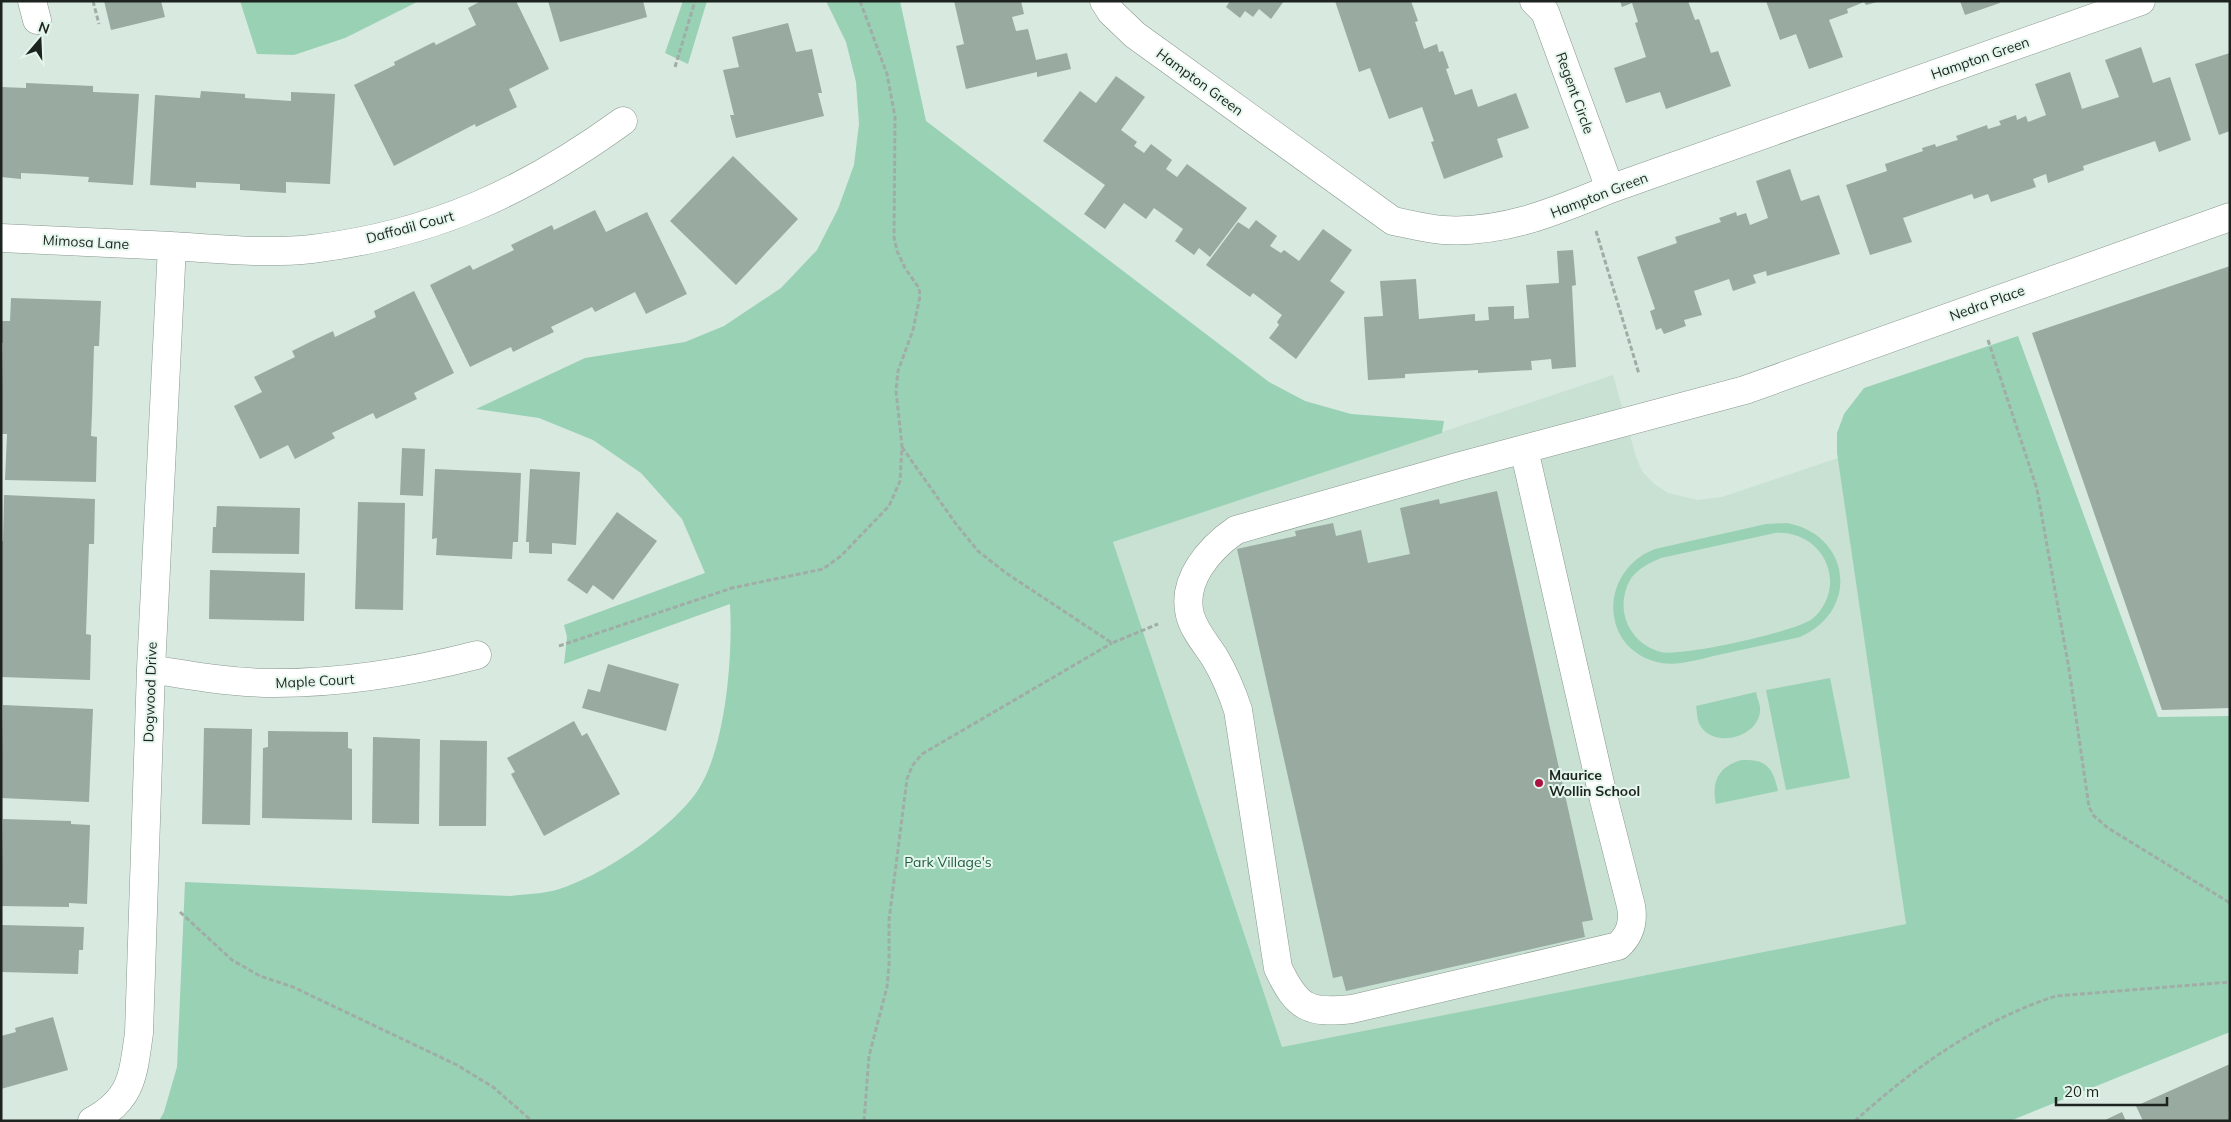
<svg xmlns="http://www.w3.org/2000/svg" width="2231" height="1122" font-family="Mulish,sans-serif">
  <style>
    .built { fill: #c8e1d3 }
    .green { fill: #99d1b4; fill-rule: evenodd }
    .building { fill: #99aaa0 }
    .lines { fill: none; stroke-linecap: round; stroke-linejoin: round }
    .minor-casing { stroke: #88988f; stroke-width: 29 }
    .path { stroke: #a0ada6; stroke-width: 3; stroke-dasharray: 5 2.5; stroke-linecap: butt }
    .minor { stroke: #fff; stroke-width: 28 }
    .poi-dot { fill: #a91443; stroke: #e5f7ed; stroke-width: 2 }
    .labels { text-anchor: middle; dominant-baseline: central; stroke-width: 4; stroke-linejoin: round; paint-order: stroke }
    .street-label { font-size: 14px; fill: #1d231f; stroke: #e5f7ed }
    .poi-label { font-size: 14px; font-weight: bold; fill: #1d231f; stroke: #e5f7ed; text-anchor: start }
    .park-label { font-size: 14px; fill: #245e44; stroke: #e5f7ed }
  </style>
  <rect width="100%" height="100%" fill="#d8e9e0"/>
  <!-- built -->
  <path class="built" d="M1613,375L1636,457L1642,471L1653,483L1668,493L1698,500L1722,497L1838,458L1906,924L1282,1047L1113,542Z"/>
  <!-- green -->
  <path class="green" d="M240,1H419L345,38L294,55L257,54Z
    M683,1H707L688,64L665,53Z
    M826,1H900L926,121L1269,382L1305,401L1351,414L1444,421L1442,433L1113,542L1282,1047L1906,924L1837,453V433L1844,414L1864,388L2018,336L2158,717L2230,716V1032L2010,1121H159L164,1112L177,1067L185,882L511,896C525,894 542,894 556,890C601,877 672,829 698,790C726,747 733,655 730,604L564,664L567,637L564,625L705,573L682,519L641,473L593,440L539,418L476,409L585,358L685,342L724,326L781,288L817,250L838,209L854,165L859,124L856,82L846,42Z
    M1787,523C1851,535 1860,611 1800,637C1773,643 1745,649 1718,655C1700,659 1680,666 1661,663C1599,651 1598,571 1655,549L1766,524ZM1775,533C1803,531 1828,550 1830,579C1831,593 1824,610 1812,619C1795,632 1681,657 1661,652C1629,644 1614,609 1630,580C1637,569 1649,563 1661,558Z
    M1830,678L1850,778L1786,790L1766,690Z
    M1756,692C1757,698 1761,706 1760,711C1758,738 1713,749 1700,725C1697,720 1697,711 1696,706Z
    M1742,760C1767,759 1773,768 1778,791L1716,804C1711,781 1719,766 1742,760Z"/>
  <!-- building -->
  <path class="building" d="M104,1H161L165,17L111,30Z
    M481,1H516L549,69L509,89L517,107L476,127L475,124L394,166L354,85L395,65L394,62L434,42L436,45L476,25L468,8Z
    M548,1H643L647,17L560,42Z
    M954,1H1021L1024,14L1012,17L1016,31L1028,29L1036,60L1067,53L1071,69L1037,77V72L966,89L956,46L964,44Z
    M1230,1H1284L1271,19L1259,9L1253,17L1245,11L1240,18L1226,7Z
    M1335,1H1411L1418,21L1415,22L1424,49L1437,44L1439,52L1443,51L1449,68L1446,69L1455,95L1472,89L1478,107L1516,93L1529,128L1497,139L1503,157L1444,179L1431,142L1434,141L1422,107L1389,119L1370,68L1359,72Z
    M1620,1H1688L1695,20L1699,19L1711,53L1718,51L1731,86L1666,109L1660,92L1626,103L1614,68L1646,57L1635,23L1638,22L1632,3L1622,7Z
    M1766,1H1877V2L1866,5L1864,2L1847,9L1848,13L1829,20L1843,57L1809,69L1796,34L1780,40Z
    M1960,1H1999L2000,3L1965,15Z
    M788,23L796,52L812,49L822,93H818L824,116L736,138L730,115H734L723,70L739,67L732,37Z
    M2141,47L2153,83L2170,77L2191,140L2159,152L2155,141L2083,166L2084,170L2048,183L2046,174L2033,179L2036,187L1991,202L1988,194L1974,199L1972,194L1903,218L1912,242L1870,255L1846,185L1887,171L1885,164L1923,151L1922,148L1935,144L1936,147L1954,141L1958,140L1956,136L1987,125L1988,129L2001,125L1999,121L2016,115L2017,120L2026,116L2028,122L2046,115L2035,84L2070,72L2082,109L2119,97L2105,60Z
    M2230,53V131L2219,135L2195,64Z
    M1116,76L1145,97L1121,130L1137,142L1134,146L1144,153L1151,144L1172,160L1166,169L1177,177L1187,164L1247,208L1210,257L1199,248L1194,255L1175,241L1183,229L1154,208L1146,219L1124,203L1105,229L1084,214L1105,185L1043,141L1080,91L1096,103Z
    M26,83L93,86V92L139,94L133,185L88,182L89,177L43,174L21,173V179L1,177V87L26,88Z
    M201,91L245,94V98L291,101V92L335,94L330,184L286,182V193L240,190V184L196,182V188L150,185L155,95L200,98Z
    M733,156L798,219L736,285L670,221Z
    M1790,169L1801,201L1819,195L1840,254L1767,276L1766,271L1753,275L1756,283L1733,291L1729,279L1694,291L1702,315L1684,320L1686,326L1664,334L1661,328L1656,330L1650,311L1655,309L1637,257L1677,243L1675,237L1721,222L1719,218L1736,212L1737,216L1746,213L1750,225L1768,218L1756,181Z
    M595,210L606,232L647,212L687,294L646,314L635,292L595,312L592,307L551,327L554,332L533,342L513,352L511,347L470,367L430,285L470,265L473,270L514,250L511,245L552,225L554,230Z
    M1256,220L1277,236L1270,246L1281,253L1284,250L1299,261L1323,229L1352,250L1330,281L1345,292L1296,359L1269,338L1279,325L1277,322L1282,315L1253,293L1250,297L1206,265L1238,222L1249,229Z
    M1573,250L1576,285L1572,286L1576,367L1552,369L1551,359L1531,361L1532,370L1478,373V370L1405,374V378L1368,380L1364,317L1383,316L1380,281L1416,279L1419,319L1475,314V321L1489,320L1488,307L1514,306V319L1529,318L1526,285L1559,283L1557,251Z
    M2230,266V708L2162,710L2032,333Z
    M414,291L454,373L414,393L417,399L376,419L373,413L332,433L335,438L295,459L288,445L260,459L234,406L262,392L254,377L295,357L292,351L312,341L333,331L335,337L376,317L374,311Z
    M11,298L101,301L99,346H94L92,414L91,436L97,437L96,482L5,480L7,434H1L3,343H1V321H10Z
    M402,448L425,449L423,496L400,495Z
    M435,469L521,473L518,542H513L512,559L436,555L437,538L432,539Z
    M530,469L580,472L576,545L552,543V554L529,553V542H526Z
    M1497,491L1593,920L1582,922L1585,937L1346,991L1342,976L1333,978L1237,549L1296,536L1295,531L1333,523L1336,536L1361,530L1368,563L1410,554L1400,508L1439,499L1440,504Z
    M4,495L95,499L94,544H89L86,634L91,635L90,680L1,677V541H3Z
    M358,502L405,503L403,610L355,609Z
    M217,506L300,508L299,554L212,553L213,527H216Z
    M617,512L657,541L613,600L593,585L587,594L567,580Z
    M210,570L305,573L304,621L209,619Z
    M608,664L679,684L666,731L582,708L588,689L600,692Z
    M3,705L93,709L89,802L1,798Z
    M574,721L582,736L587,733L620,794L544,836L511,774L515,772L507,758Z
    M204,728L252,729L250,825L202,824Z
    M268,731L348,732V748L352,749V820L262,818L263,748L268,747Z
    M373,737L420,739L419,824L372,823Z
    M440,740L487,741L486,826H439Z
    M3,819L71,821V824L90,825L87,904L69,903V907L1,906Z
    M1,925L84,927L83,950H79L78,974L1,972Z
    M53,1017L68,1070L1,1089V1036L16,1032L15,1028Z
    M2230,1064V1121H2143L2136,1106Z
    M2122,1112L2126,1121H2103Z"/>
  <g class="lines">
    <!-- minor casing -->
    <g class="minor-casing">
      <path id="minor" d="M32,1L37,20
        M1104,1L1111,12L1135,35L1393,221C1409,224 1427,229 1443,230C1503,234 1556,211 1610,189L2141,1
        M1534,1L1545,12L1610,189
        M1,238C58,241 115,243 172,246C218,249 265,254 312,249C434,234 525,192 623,121
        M1524,449L1602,792L1631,906C1634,923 1630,935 1618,946L1352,1009C1308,1014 1297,1008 1278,968L1238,710C1232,692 1225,675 1215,658C1207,645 1194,631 1190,615C1181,580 1210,548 1236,530L1457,467L1745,390L2230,217
        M151,669C192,676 233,683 275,683C344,683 411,672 477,655
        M92,1121C133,1099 133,1074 139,1033L151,669L172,246"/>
    </g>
    <!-- path -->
    <path class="path" d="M93,1L99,24
      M675,67L695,1
      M1596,231L1639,374
      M1988,340L2037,489L2069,669L2089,807L2094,816L2108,828L2230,903
      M902,447L956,524L978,551L1006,573L1112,643L1158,624
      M559,646L732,588L823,569L841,556L889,506L900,481L902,446L896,391L898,371L913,330L920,296L919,288L905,268L897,251L894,237L895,117L887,74L860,1
      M180,912L232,960L260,976L293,987L457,1065L493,1087L532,1121
      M864,1121L869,1056L887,987L889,965V920L907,779L912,766L922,754L1112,643
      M1855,1121C1913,1068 1981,1020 2056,996L2230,982"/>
    <!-- minor -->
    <use href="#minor" class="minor"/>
  </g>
  <!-- markers -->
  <circle class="poi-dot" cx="1539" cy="783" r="5"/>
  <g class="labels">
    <!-- street labels -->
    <g class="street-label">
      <text transform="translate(1980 58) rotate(-19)">Hampton Green</text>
      <text transform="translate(1200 82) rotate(36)">Hampton Green</text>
      <text transform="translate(1575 93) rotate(70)">Regent Circle</text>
      <text transform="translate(1599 195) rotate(-21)">Hampton Green</text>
      <text transform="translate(410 227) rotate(-15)">Daffodil Court</text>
      <text transform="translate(86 242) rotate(3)">Mimosa Lane</text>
      <text transform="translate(1987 303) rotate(-20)">Nedra Place</text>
      <text transform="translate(315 681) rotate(-3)">Maple Court</text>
      <text transform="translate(150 692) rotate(-88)">Dogwood Drive</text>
    </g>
    <!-- poi labels -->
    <g class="poi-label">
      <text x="1549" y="775">Maurice<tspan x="1549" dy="16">Wollin School</tspan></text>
    </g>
    <!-- park labels -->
    <g class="park-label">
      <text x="948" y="862">Park Village's</text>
    </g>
  </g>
  <!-- border -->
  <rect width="2231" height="1122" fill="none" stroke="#1d231f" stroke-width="5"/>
  <!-- north arrow -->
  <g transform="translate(40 40) rotate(19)" stroke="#e5f7ed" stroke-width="4" paint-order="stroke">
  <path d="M0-4L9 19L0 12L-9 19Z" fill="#1d231f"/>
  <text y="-8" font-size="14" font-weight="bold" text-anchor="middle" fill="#1d231f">N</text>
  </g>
  <!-- scale -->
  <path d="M2056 1097v8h111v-8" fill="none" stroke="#1d231f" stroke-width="2.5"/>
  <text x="2064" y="1097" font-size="15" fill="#1d231f" stroke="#e5f7ed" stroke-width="4" paint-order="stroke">20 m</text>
</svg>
